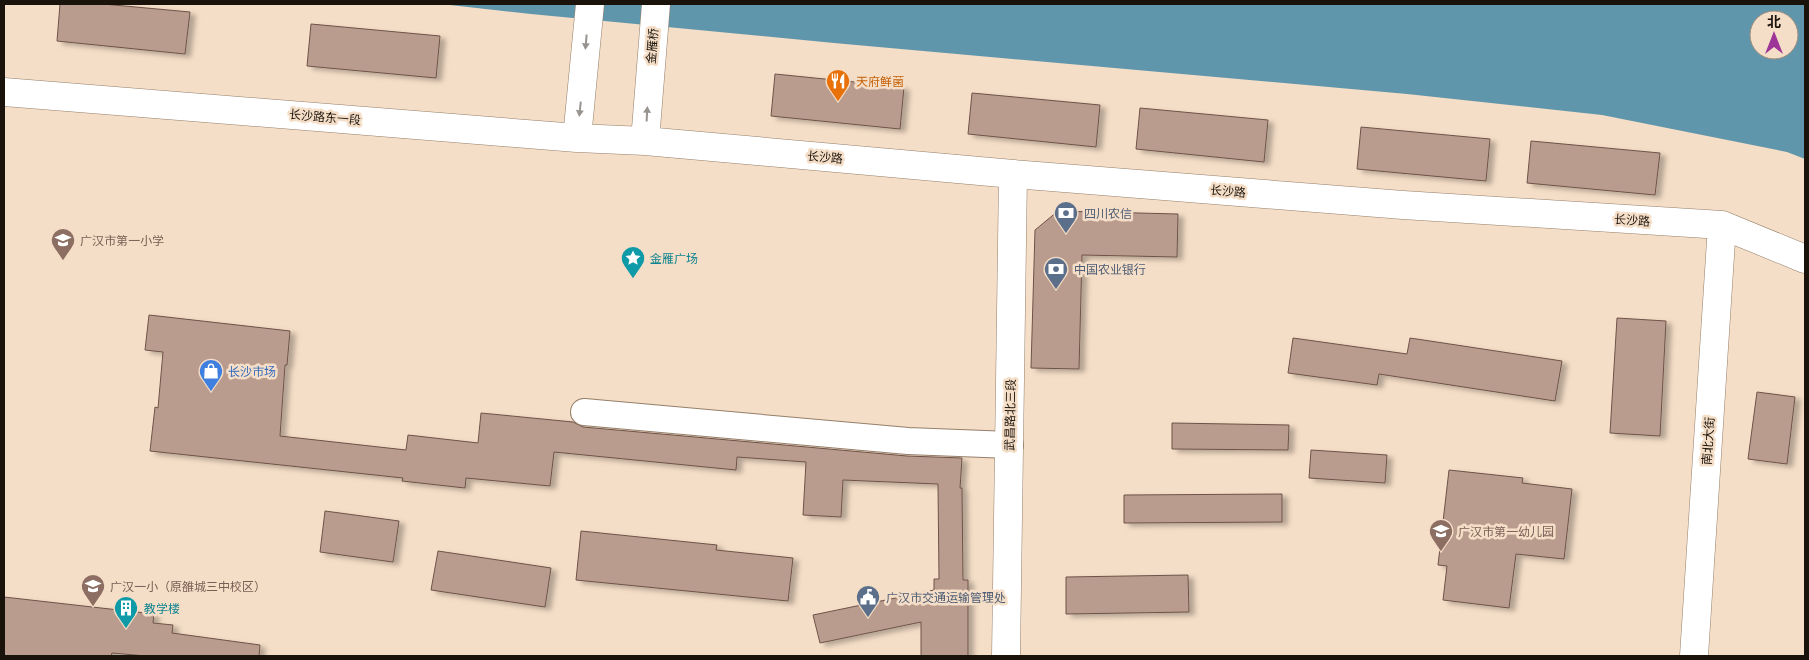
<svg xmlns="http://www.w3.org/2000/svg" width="1809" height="660" font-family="'PT Serif','Noto Sans SC',serif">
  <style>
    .water { fill: #6096ab; fill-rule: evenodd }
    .building { fill: #ba9c8f; stroke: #6e5348; filter: url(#shadow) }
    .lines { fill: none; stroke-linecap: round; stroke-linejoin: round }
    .street-casing { stroke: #947f6a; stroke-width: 28 }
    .secondary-casing { stroke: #947f6a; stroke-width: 29 }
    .street { stroke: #fff; stroke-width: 26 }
    .secondary { stroke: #fff; stroke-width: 28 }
    .oneway { fill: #989591 }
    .labels { text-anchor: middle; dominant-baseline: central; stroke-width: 5; stroke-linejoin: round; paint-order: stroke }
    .street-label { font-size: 12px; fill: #1a130b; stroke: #f5dec7 }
    .food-label { font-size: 12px; fill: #c56008; stroke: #f5dec7; text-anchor: start }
    .service-label { font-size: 12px; fill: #4e5e75; stroke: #f5dec7; text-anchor: start }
    .education-label { font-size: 12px; fill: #785e54; stroke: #f5dec7; text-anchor: start }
    .culture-label { font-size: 12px; fill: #0d838f; stroke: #f5dec7; text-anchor: start }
    .shop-label { font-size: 12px; fill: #366cbe; stroke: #f5dec7; text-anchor: start }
  </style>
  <defs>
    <filter id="shadow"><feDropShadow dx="5.5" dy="3" stdDeviation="2.5" flood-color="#0004"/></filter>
  </defs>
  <rect width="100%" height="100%" fill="#f5dec7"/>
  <!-- water -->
  <path class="water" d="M441,4H1805V159L1787,152L1602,115L1407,94L834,43L531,14ZM1759,20H1789V50H1759Z"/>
  <!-- building -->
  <path class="building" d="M60,4H103L190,12L185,54L57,41Z
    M311,24L440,36L436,78L307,66Z
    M775,74L904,87L900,129L771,116Z
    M972,93L1100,105L1096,147L968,134Z
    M1140,108L1268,120L1264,162L1136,149Z
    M1361,127L1490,139L1486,181L1357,169Z
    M1531,141L1660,153L1655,195L1527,183Z
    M1058,211L1178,214L1177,257L1082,255L1079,369L1031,368L1035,230Z
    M149,315L290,331L287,365H285L280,436L406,450L408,435L478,443L481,413L573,422L583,427L907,456L962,458L960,488H962L963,580H968V656H921V622L820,643L813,615L934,590V579H939L938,484L843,480L841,517L803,515L806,462L737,457L736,470L554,452L550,486L466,478L465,488L402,481L403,478L150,451L155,407L158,408L163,352L145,350Z
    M1617,318L1666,321L1660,436L1610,433Z
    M1293,338L1407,354L1410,338L1562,361L1555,401L1379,374L1377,385L1288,373Z
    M1757,392L1795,397L1787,464L1748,459Z
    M1172,423L1289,425L1288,450L1172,449Z
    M1311,450L1387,455L1385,483L1309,478Z
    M1449,470L1523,478L1522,483L1572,489L1564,559L1516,554L1509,608L1443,600L1447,566L1438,565Z
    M1282,494V522L1124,523V495Z
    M325,511L399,521L393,562L320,552Z
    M581,531L717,545L716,550L793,558L788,601L576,580Z
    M438,551L551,568L545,607L431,590Z
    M1188,575L1189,612L1066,614V577Z
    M4,597L154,614L153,623L173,625L172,633L260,645L259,656H146L112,653L111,656H4Z"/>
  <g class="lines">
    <!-- street casing -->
    <g class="street-casing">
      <path id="street" d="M584,412L908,441L1010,445"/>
    </g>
    <!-- secondary casing -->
    <g class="secondary-casing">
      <path id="secondary" d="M4,92L577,138L645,141L1013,174L1403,205L1722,225L1805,259
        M577,138L590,4
        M645,141L656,4
        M1006,656L1013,174
        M1694,656L1722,225"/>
    </g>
    <!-- street -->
    <use href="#street" class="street"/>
    <!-- secondary -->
    <use href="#secondary" class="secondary"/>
  </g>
  <!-- one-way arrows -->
  <defs><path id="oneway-solid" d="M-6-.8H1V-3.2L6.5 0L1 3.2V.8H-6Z" transform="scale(1.25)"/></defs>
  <g class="oneway">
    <use href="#oneway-solid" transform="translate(586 42) rotate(95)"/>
    <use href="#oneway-solid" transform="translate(580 109) rotate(96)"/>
    <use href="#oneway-solid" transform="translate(647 114) rotate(-87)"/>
  </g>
  <!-- icons -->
  <defs>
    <g id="restaurant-pin" transform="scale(1.25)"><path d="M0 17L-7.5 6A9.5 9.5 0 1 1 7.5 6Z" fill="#e8710a" stroke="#f5dec7"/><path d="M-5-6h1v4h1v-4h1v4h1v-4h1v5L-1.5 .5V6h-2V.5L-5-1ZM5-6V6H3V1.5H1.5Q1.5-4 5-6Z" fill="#fff"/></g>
    <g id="bank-pin" transform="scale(1.25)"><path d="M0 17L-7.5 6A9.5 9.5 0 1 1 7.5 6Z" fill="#5c6f8a" stroke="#f5dec7"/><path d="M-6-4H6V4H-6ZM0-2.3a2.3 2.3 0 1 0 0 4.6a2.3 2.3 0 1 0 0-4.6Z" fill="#fff"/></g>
    <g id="school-pin" transform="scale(1.25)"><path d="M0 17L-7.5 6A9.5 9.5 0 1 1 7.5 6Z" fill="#8d6e63" stroke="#f5dec7"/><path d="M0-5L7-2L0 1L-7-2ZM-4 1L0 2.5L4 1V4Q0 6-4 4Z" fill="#fff"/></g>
    <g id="sight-pin" transform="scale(1.25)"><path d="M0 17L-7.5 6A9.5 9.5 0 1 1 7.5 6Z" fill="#0f9aa8" stroke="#f5dec7"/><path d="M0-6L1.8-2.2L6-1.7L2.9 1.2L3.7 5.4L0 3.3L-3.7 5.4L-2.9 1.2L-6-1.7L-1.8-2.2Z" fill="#fff"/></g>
    <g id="shop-pin" transform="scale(1.25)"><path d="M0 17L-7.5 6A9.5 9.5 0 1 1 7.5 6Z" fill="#3f7fe0" stroke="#f5dec7"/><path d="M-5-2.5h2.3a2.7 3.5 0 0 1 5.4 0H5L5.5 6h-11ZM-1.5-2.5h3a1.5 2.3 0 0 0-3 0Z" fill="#fff"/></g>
    <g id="civic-pin" transform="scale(1.25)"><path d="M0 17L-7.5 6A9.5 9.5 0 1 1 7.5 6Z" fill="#5c6f8a" stroke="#f5dec7"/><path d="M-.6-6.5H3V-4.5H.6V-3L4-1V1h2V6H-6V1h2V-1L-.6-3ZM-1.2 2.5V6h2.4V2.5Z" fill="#fff"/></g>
    <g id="building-pin" transform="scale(1.25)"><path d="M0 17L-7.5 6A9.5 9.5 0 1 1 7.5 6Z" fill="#0f9aa8" stroke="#f5dec7"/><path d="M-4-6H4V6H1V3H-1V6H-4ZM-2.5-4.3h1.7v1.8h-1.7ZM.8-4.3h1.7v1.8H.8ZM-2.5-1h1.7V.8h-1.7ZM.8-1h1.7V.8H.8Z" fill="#fff"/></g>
  </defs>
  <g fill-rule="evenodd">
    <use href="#restaurant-pin" x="838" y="81"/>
    <use href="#bank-pin" x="1066" y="213"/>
    <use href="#school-pin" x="63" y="240"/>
    <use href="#sight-pin" x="633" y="258"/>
    <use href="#bank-pin" x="1056" y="269"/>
    <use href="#shop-pin" x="211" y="371"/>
    <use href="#school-pin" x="1441" y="531"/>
    <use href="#school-pin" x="93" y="586"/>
    <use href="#civic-pin" x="868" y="597"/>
    <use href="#building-pin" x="126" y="608"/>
  </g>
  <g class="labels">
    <!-- street labels -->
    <g class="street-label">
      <text transform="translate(652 46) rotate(-85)">金雁桥</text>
      <text transform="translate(325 117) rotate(5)">长沙路东一段</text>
      <text transform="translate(825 157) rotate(5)">长沙路</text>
      <text transform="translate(1228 191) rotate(5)">长沙路</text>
      <text transform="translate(1632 220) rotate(4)">长沙路</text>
      <text transform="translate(1010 415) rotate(-89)">武昌路北三段</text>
      <text transform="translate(1708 441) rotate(-86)">南北大街</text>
    </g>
    <!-- food labels -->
    <g class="food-label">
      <text x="856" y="81">天府鲜菌</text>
    </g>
    <!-- service labels -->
    <g class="service-label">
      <text x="1084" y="213">四川农信</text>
      <text x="1074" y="269">中国农业银行</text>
      <text x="886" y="597">广汉市交通运输管理处</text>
    </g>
    <!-- education labels -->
    <g class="education-label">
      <text x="80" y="240">广汉市第一小学</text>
      <text x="1458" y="531">广汉市第一幼儿园</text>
      <text x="110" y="586">广汉一小（原雒城三中校区）</text>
    </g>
    <!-- culture labels -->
    <g class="culture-label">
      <text x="650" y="258">金雁广场</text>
      <text x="144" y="608">教学楼</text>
    </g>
    <!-- shop labels -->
    <g class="shop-label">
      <text x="228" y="371">长沙市场</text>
    </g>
  </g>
  <!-- border -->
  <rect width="1809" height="660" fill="none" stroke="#1a130b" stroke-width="10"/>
  <!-- north arrow -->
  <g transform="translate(1774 35)"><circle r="24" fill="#f5dec7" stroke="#9d8d7c"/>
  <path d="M0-4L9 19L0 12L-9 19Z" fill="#9d3497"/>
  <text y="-8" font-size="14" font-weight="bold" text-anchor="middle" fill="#1a130b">北</text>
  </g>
</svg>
